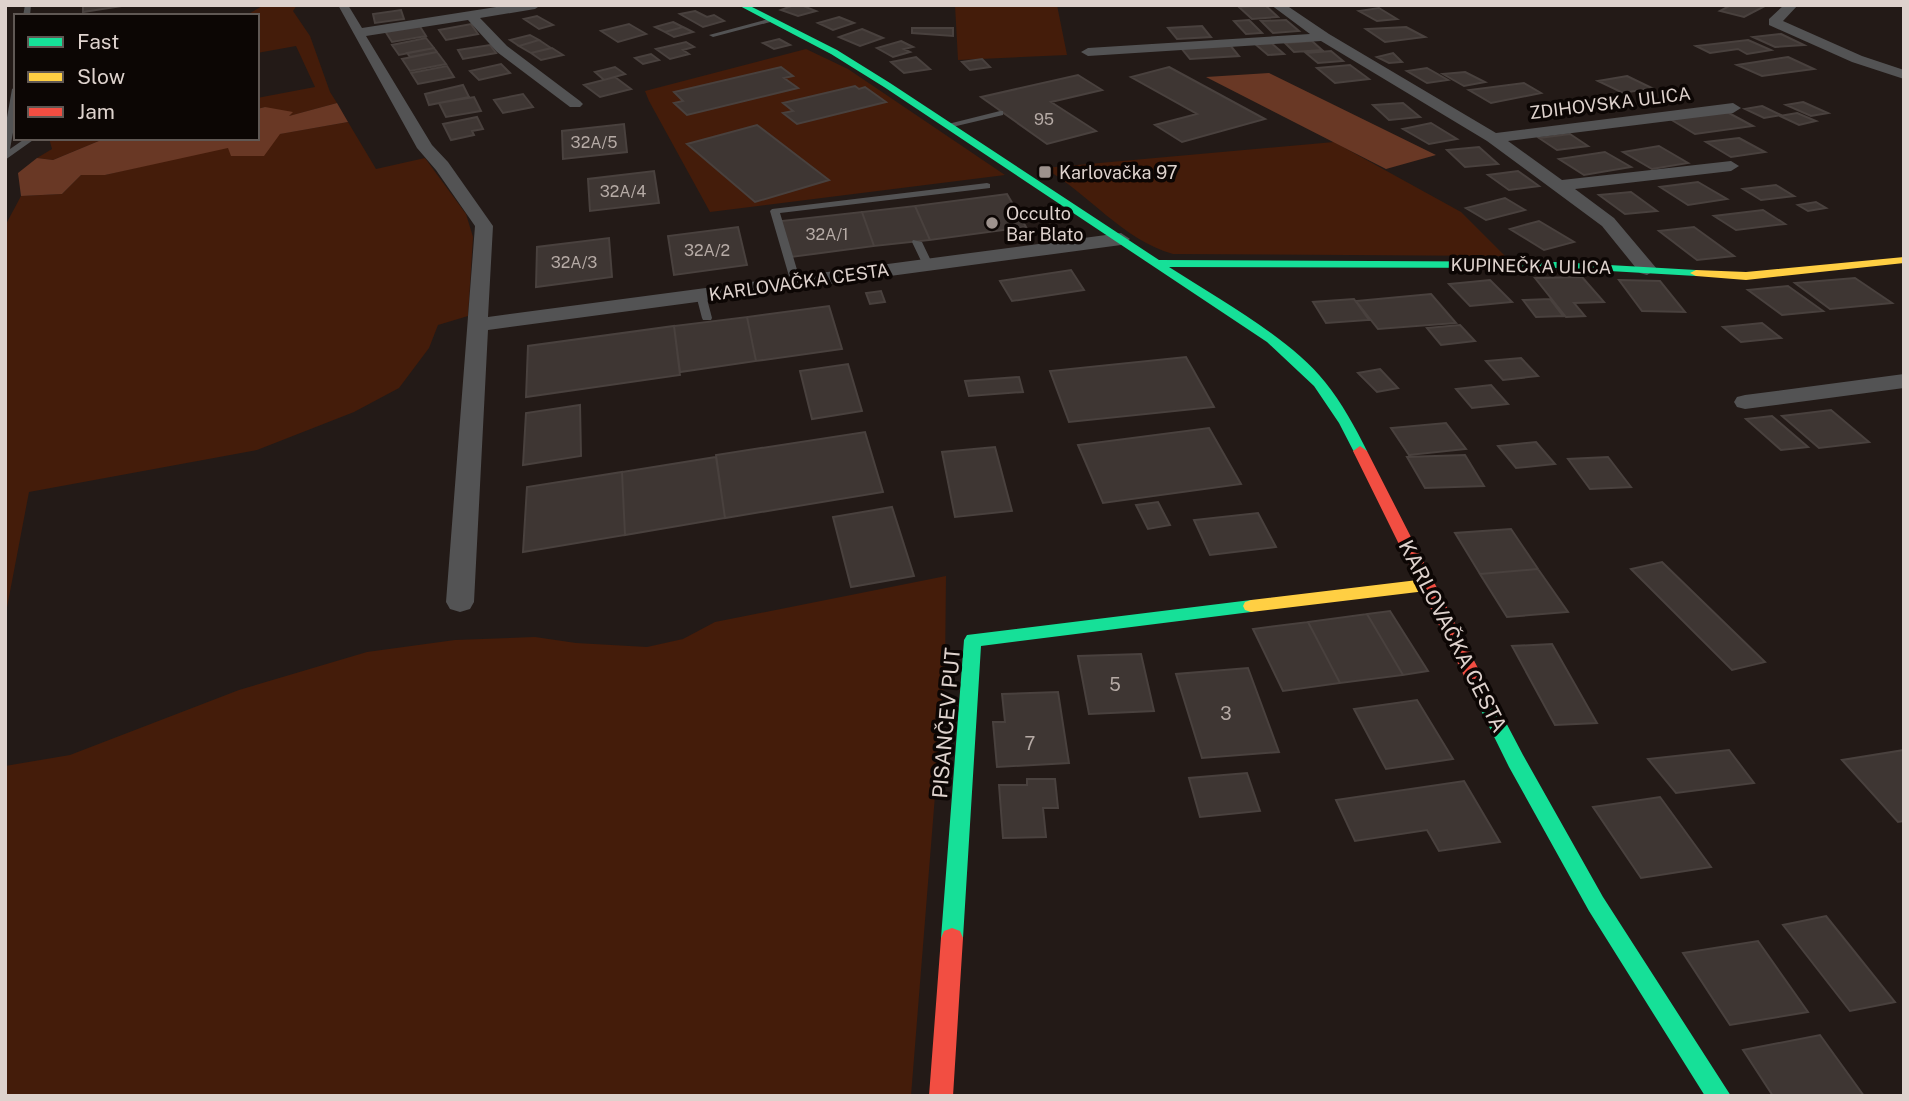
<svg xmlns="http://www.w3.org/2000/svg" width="1909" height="1101" font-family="'Public Sans',sans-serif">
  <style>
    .green { fill: #441c0a }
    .forest { fill: #693825 }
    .building { fill: #3e3633; stroke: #49413e; stroke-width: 2 }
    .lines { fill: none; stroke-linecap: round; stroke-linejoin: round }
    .lane { fill: #535354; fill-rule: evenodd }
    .street { fill: #535354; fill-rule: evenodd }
    .fast { fill: #16e098; fill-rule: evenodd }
    .slow { fill: #ffcf43; fill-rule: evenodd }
    .jam { fill: #f24e42; fill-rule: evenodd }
    .poi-dot { fill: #9d928d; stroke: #0c0604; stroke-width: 2.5 }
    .labels { text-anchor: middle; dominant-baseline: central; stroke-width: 7; stroke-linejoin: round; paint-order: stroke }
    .far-number-label { font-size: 16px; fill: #b6aba6 }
    .far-street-label { font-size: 18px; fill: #ded2cd; stroke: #0c0604 }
    .far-poi-label { font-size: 18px; fill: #ded2cd; stroke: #0c0604; text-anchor: start }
    .number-label { font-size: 18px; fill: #b6aba6 }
    .street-label { font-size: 21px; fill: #ded2cd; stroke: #0c0604 }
  </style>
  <rect width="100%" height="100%" fill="#231a17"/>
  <!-- green -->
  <path class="green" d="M264,5H297L293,11L310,36L330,92L337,103L286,117L265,107L257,109V98L315,87L296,46L257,53V16H245Z
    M955,5H1057L1067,55L958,60Z
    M806,49L848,69L1005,175L710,212L649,101L645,91Z
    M348,122L376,169L425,158L466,214L473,237L468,316L438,325L429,348L399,388L354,412L257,450L29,492L5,618V226L21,196L62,194L81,175H105L279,134Z
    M49,138H106L53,160L37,158L52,149Z
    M1334,142L1461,212L1505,256L1173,254C1123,240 1088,193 1044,168Z
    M946,576L945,670L911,1096H5V766L70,755L239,690L367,652L455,640L535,637L576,643L647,647L683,639L715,622Z"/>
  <!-- forest -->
  <path class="forest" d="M1269,73L1436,155L1386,169L1206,77Z
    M337,103L348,122L280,134L264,156H231L228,148L105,175H81L62,194L21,196L18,173L37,158L53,160L106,138H257V109L265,107L293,112L289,116Z"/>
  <!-- building -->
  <path class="building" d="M83,5H128L83,12Z
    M794,5H801L816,11L798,16L781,10Z
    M1265,5L1278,17L1252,19L1239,7Z
    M1731,5H1764L1765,6L1744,17L1720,11Z
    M1379,8L1397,19L1377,21L1359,11Z
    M401,10L404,19L375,23L373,14Z
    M695,11L707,17L714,15L724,21L703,27L680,14Z
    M537,16L553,25L539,29L524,19Z
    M839,17L854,23L833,30L818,23Z
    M1249,20L1262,33L1246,34L1234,21Z
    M1286,20L1299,31L1273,33L1261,21Z
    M673,22L683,27L665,32L655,27Z
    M471,24L478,34L446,40L439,30Z
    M629,24L646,34L618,42L601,31Z
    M419,25L426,36L392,42L385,31Z
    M1202,26L1211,37L1177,39L1168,28Z
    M683,27L693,32L674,37L665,32Z
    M1406,27L1425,37L1385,42L1366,29Z
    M912,28H953V36L912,33Z
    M862,29L883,38L860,46L839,37Z
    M1781,34L1804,45L1775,47L1753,37Z
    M530,35L539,40L519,46L510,40Z
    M426,38L434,48L399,55L392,45Z
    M779,39L790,45L774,49L763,43Z
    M539,40L551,48L531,53L519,46Z
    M1748,40L1771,50L1747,54L1738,49L1710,53L1696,46Z
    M901,41L913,47L904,49L910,52L893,57L877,48Z
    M1312,41L1322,50L1294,52L1285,43Z
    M686,42L694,47L683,50L689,54L670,59L656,49Z
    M1270,42L1284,54L1268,55L1254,43Z
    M490,45L496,53L463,59L458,50Z
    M1230,45L1239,56L1190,59L1181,48Z
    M434,48L437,52L410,57L407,53Z
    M552,48L563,55L541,60L531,53Z
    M1331,51L1343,61L1318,63L1306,53Z
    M437,52L446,64L410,71L402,59Z
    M1393,53L1402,62L1389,63L1377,57Z
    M651,54L659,60L643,64L635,58Z
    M916,57L930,69L904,73L891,62Z
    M1788,57L1814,69L1762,76L1737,65Z
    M982,59L990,67L970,70L962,62Z
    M501,64L510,73L479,80L470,71Z
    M1350,65L1369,79L1335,83L1317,68Z
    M447,66L454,77L418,84L411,73Z
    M615,67L625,74L604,80L595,72Z
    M781,67L793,76L784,78L798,88L687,115L674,103L683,101L674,92Z
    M1169,67L1265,119L1182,142L1155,125L1197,114L1131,77Z
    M1427,68L1448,80L1427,83L1407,71Z
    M1465,72L1485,82L1464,86L1443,74Z
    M1078,75L1102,90L1051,102L1096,131L1047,144L981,97Z
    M1627,76L1652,88L1623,93L1598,81Z
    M615,77L631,89L600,97L584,85Z
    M1524,83L1541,93L1491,103L1469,90Z
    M463,85L469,97L429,105L425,94Z
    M855,86L859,89L865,87L886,102L797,124L783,113L793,111L783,103Z
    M523,94L533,107L503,113L494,100Z
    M474,97L481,111L446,117L439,103Z
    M1803,102L1828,113L1811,116L1786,105Z
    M1403,103L1420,117L1389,120L1373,105Z
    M1762,106L1781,115L1764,118L1745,109Z
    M1727,112L1753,126L1695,134L1670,119Z
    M1797,113L1816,121L1799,125L1780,116Z
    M477,117L483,129L472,131L474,135L451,140L443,124Z
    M1431,123L1457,139L1429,144L1403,129Z
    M624,124L627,152L563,159L562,131Z
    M757,125L829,180L755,202L687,144Z
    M1570,134L1588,146L1557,150L1539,138Z
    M1739,138L1765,152L1731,157L1706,142Z
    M1659,146L1688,163L1652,169L1623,152Z
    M1479,147L1498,164L1465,167L1447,150Z
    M1605,152L1631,167L1584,175L1559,159Z
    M654,171L659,203L590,211L588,179Z
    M1518,171L1539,186L1509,190L1488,175Z
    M1698,182L1727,199L1688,205L1660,187Z
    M1776,185L1794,196L1761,200L1743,189Z
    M1631,192L1657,211L1625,214L1599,195Z
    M1007,194L1026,227L930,240L915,206Z
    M1505,198L1525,210L1486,220L1466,208Z
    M1816,202L1826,208L1808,211L1798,205Z
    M915,206L930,240L874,246L862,212Z
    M1763,210L1785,224L1736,230L1714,216Z
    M862,212L874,246L791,257L781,221Z
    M1539,221L1574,242L1544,250L1510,229Z
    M738,227L747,265L674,275L668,236Z
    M1694,227L1734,256L1697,260L1659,231Z
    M609,238L612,277L536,287L537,247Z
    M1071,270L1084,290L1012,301L1000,281Z
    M1582,277L1604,302L1574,303L1585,316L1566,317L1535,278Z
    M1855,278L1892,303L1830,309L1795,283Z
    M1490,280L1512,302L1470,306L1449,284Z
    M1619,280L1660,281L1685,312L1642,311Z
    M1788,286L1823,311L1782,315L1748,290Z
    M881,291L885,302L870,304L866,293Z
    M1431,294L1456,323L1378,329L1356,301Z
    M1354,299L1369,320L1326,323L1313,302Z
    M1550,299L1563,316L1536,317L1523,300Z
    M829,306L842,349L756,361L747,317Z
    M747,317L756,361L680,372L674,326Z
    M1762,323L1781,338L1741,342L1723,327Z
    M1460,325L1475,341L1441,345L1427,328Z
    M674,326L680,375L526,397L528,346Z
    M1186,357L1214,407L1069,422L1050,371Z
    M1521,358L1538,376L1503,380L1486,361Z
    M848,364L862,411L812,419L800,371Z
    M1380,369L1398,388L1377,392L1358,373Z
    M1019,377L1023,392L969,396L965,381Z
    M1491,385L1508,404L1472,408L1456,389Z
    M580,405L581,456L523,465L526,413Z
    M1831,410L1869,442L1819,448L1782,416Z
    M1772,416L1808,447L1781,450L1746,419Z
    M1446,423L1466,449L1409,455L1391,428Z
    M1209,428L1241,484L1103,503L1078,445Z
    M865,432L883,492L725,518L716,455Z
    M1536,442L1555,464L1516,468L1498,446Z
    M995,447L1012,511L955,517L942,452Z
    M1465,455L1484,486L1425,488L1407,457Z
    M716,457L725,518L625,535L622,472Z
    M1608,457L1631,487L1590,489L1568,459Z
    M622,472L625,535L523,552L527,487Z
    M1158,502L1170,525L1148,529L1136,505Z
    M892,507L914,576L851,587L833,517Z
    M1258,513L1276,547L1210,555L1194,520Z
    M1511,529L1538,569L1480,574L1455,533Z
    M1662,562L1765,662L1732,670L1631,569Z
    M1538,569L1568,612L1507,617L1480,574Z
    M1390,611L1428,671L1403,675L1367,614Z
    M1367,614L1403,675L1340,683L1308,622Z
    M1308,622L1340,683L1283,691L1253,629Z
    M1552,644L1597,723L1555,725L1512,646Z
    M1141,654L1154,711L1089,714L1078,656Z
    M1248,668L1279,752L1202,758L1176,674Z
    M1058,692L1069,763L997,767L993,722H1005L1002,694Z
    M1417,700L1453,759L1386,769L1354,709Z
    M1729,750L1754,783L1676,793L1648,759Z
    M1904,750V821L1898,822L1842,760Z
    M1247,773L1260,811L1200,817L1189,778Z
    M1027,779H1055L1058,808H1043L1046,837L1003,838L999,785H1027Z
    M1464,781L1500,842L1439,851L1427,830L1355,841L1336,800Z
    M1660,797L1711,867L1641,878L1593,807Z
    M1826,916L1895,1002L1850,1011L1783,925Z
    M1758,941L1808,1012L1730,1025L1683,953Z
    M1820,1035L1864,1096H1773L1743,1050Z"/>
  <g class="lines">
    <!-- lane -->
    <path class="lane" d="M25,5H31L30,16H23Z
      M772,18L774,21L713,37L709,35Z
      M16,87V116L10,149L26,138H36L5,160V129L12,89Z
      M1000,111H1003V115L948,128L944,125Z
      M987,183L990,184V188L780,213L801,283L796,286L791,283L770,211L772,209Z
      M913,240L922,242L933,265L932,267L923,265L912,242Z
      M701,292L706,295L712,318L711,320H703L702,318L696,295Z"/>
    <!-- street -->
    <path class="street" d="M338,5H348L362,28L509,5H541L535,9L480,18L507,46L580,101L583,104L580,107H570L497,52L468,20L366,36L432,145L448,162L493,226L488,317L1121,233L1130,239L1121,245L488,330L474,602L470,609L460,612L450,609L446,602L475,226L436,170L417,148Z
      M1271,5H1286L1329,34L1496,133L1733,103L1741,108L1733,113L1508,141L1562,180L1731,161L1739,166L1731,171L1575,189L1614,218L1657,269L1647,275L1640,273L1602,226L1487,141L1321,41L1088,56L1081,52L1088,48L1310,34Z
      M1784,5H1798L1783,21L1862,56L1904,70V79L1852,62L1769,25V19Z
      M1904,374V388L1745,409L1737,407L1734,402L1737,397L1745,395Z"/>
    <!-- fast -->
    <path class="fast" d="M738,5H748L837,50L890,83L1159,260L1557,262L1696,270L1702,273L1696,276L1557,268L1169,267C1217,298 1290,338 1325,382C1342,403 1355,427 1367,451L1365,454H1355L1339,423L1314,386L1267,342L884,87L831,54Z
      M1251,600L1257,602L1259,606L1257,610L1251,612L981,646L963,938L960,945L952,948L944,945L941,938L964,640L967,635Z
      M1475,673L1481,675L1523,755L1603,897L1731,1096H1705L1589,911L1509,767L1466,680L1469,675Z"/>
    <!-- slow -->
    <path class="slow" d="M1904,257V263L1746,280L1696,276L1690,273L1696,270L1746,272Z
      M1426,579L1432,581L1434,585L1432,589L1426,591L1251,612L1245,610L1243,606L1245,602L1251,600Z"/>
    <!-- jam -->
    <path class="jam" d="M1360,446L1367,451L1484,680L1481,685L1475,687L1469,685L1466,680L1353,451Z
      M952,928L960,931L963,938L953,1096H929L941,938L944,931Z"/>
  </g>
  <!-- markers -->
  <g class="poi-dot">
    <rect x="1038" y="165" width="14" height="14" rx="3.5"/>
    <circle cx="992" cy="223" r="7"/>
  </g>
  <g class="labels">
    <!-- far-number labels -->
    <g class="far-number-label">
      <text x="1044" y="119">95</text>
      <text x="594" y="142">32A/5</text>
      <text x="623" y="191">32A/4</text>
      <text x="827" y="234">32A/1</text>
      <text x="707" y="250">32A/2</text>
      <text x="574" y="262">32A/3</text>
    </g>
    <!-- far-street labels -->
    <g class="far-street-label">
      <text transform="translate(1610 103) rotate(-7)">ZDIHOVSKA ULICA</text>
      <text transform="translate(1531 266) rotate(1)">KUPINEČKA ULICA</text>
      <text transform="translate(799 282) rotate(-8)">KARLOVAČKA CESTA</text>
    </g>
    <!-- far-poi labels -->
    <g class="far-poi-label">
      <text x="1059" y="172">Karlovačka 97</text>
      <text x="1006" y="213">Occulto<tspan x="1006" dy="21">Bar Blato</tspan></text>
    </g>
    <!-- number labels -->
    <g class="number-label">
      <text x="1115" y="684">5</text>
      <text x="1226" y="713">3</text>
      <text x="1030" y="743">7</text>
    </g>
    <!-- street labels -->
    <g class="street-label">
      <text transform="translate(1453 636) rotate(63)">KARLOVAČKA CESTA</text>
      <text transform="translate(946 723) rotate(-85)">PISANČEV PUT</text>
    </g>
  </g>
  <!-- border -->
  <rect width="1909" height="1101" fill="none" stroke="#ded2cd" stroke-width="14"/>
  <!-- legend -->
  <rect x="14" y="14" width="245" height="126" fill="#0c0604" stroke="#605854" stroke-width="2"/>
  <rect x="28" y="37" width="35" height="10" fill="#16e098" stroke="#605854" stroke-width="2"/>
  <text x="77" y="49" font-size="21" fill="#ded2cd">Fast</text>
  <rect x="28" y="72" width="35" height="10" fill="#ffcf43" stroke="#605854" stroke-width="2"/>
  <text x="77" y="84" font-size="21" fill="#ded2cd">Slow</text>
  <rect x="28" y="107" width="35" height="10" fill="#f24e42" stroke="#605854" stroke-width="2"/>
  <text x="77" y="119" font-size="21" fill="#ded2cd">Jam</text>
</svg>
